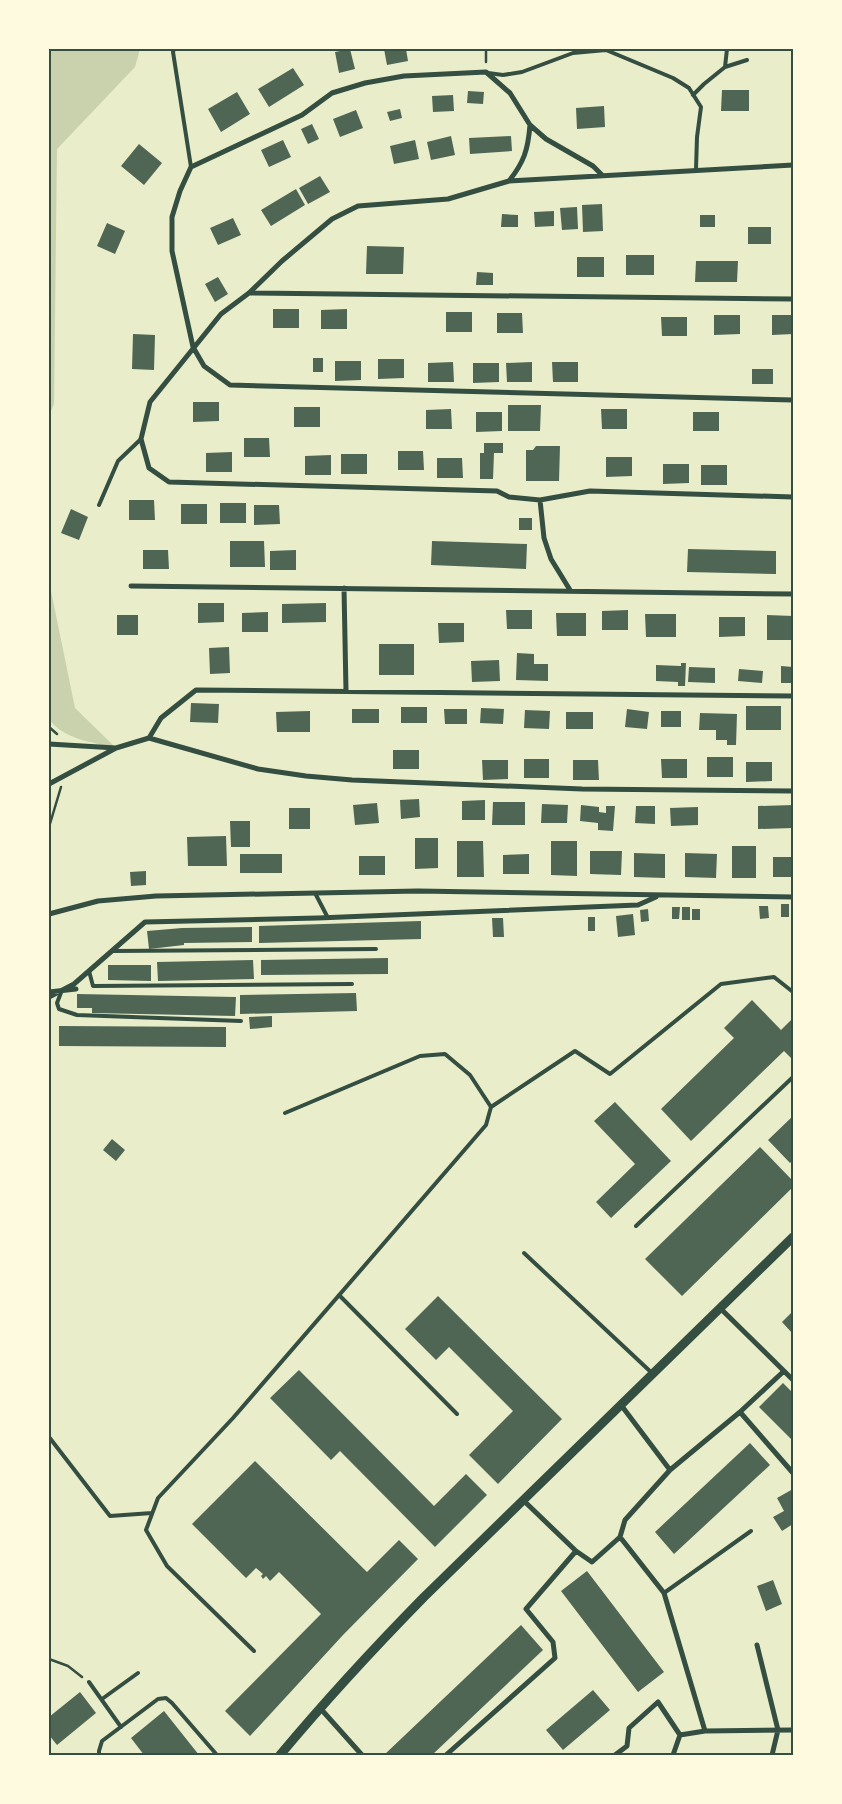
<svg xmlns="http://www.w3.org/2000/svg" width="842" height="1804" font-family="'DejaVu Sans',sans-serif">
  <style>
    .green { fill: #cad2ad }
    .building { fill: #4f6655 }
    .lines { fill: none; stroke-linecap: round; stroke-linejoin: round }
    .path { stroke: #344e41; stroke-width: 2.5 }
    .service { stroke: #344e41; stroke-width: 4 }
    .minor { stroke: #344e41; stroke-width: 5 }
    .tertiary { stroke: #344e41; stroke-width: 9 }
    .neatline { fill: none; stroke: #344e41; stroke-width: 2 }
  </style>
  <rect width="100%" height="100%" fill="#e9edc9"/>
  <!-- green -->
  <path class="green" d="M49,49H140L135,67L57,149L54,404L49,416Z
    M49,589L51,591L75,708L116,748C93,742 64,740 49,719Z"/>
  <!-- building -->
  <path class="building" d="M350,49L355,69L339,73L335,52Z
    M384,49H406L408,61L387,65Z
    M293,68L304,85L269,107L258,89Z
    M722,90H749V111H721Z
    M468,91L484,92L483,104L467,103Z
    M237,92L250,114L221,132L208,109Z
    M453,95L454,111L433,112L432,96Z
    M791,95H793V123H791Z
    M604,106L605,127L577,129L576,108Z
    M400,109L402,118L390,121L387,112Z
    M356,110L363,128L340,137L333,119Z
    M312,124L319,139L308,144L301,129Z
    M451,136L455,155L431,160L427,142Z
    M511,136L512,151L470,154L469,138Z
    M283,140L291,157L269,167L261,150Z
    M415,140L419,159L394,164L390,146Z
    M139,144L162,163L144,185L121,166Z
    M320,176L330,192L308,204L299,188Z
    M296,189L305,205L271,226L261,210Z
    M602,204L603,231L583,232L582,205Z
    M577,207L578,229L562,230L560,208Z
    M554,211V226L535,227L534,212Z
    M502,214L518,215V227H501Z
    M700,215H715V227H700Z
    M233,218L241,235L218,245L210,228Z
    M107,223L125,231L115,254L97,246Z
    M748,227H771V244H748Z
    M367,246L404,247L403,274H366Z
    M626,255H654V275H626Z
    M577,257H604V277H577Z
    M696,261H738L737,282H695Z
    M477,272L493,273V285H476Z
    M218,277L228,294L215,302L205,284Z
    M273,309H299V328H273Z
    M347,309V329H321V310Z
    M446,312H472V332H446Z
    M497,313H522L523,333H497Z
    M714,315H740V334L714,335Z
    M772,315H793V334L772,335Z
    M661,317H687V336H662Z
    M133,334L155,335L154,370L132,369Z
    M313,358H323V372H313Z
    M378,359H404V378L378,379Z
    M335,361H361V380L335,381Z
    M453,362L454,382H428V363Z
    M532,362V382H507L506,363Z
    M552,362H578V382H553Z
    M473,363H499V382L473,383Z
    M752,369H773V384H752Z
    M193,402H219V421L193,422Z
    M508,405H541L540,431H508Z
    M294,407H320V427H294Z
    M451,409L452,429H426V410Z
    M601,409H627V429H602Z
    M476,412H502V431L476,432Z
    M693,412H719V431H693Z
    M244,438H269L270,457H244Z
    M484,443H503V453H494L493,479H480V453H484Z
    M536,446H560L559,481H526V450H533Z
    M398,451H423L424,470H398Z
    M232,452V472H206V453Z
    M341,454H367V474H341Z
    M331,455V475H305V456Z
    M606,457H632V476L606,477Z
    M437,458H462L463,478H437Z
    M663,464H689V483L663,484Z
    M701,465H727V485H701Z
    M129,500H154L155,520H129Z
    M220,503H246V523H220Z
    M181,504H207V524H181Z
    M254,505H279L280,524L254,525Z
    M71,509L88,517L79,540L61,533Z
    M519,518H532V530H519Z
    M230,541H264L265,567H230Z
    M432,541L527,544L526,569L431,565Z
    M688,549L776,551V574L687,572Z
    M143,550H168L169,569H143Z
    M296,550V570H270V551Z
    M198,603H224V622L198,623Z
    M326,603V622L282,623V604Z
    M506,610H532V629H507Z
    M628,610V630H602V611Z
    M268,612V632H242V613Z
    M556,613H586V636H557Z
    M645,614H676V637H646Z
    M117,615H138V635H117Z
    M767,615L793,616V640H767Z
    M719,617H745V636L719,637Z
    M438,623H464V642L439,643Z
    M379,644H414V675H379Z
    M229,647L230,673L210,674L209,648Z
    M517,653L534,654V664H548V681L516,680Z
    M499,660L500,681L472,682L471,661Z
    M681,663H686L685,686H678V682L656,681V665L681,666Z
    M781,666L793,667V683H781Z
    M689,667L715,668V683L688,682Z
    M739,669L763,671L762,683L738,681Z
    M191,703L219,704L218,723L190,722Z
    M746,706H781V730H746Z
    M401,707H427V723H401Z
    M481,708L504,709L503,724L480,723Z
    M352,709H379V723H352Z
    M444,709H467V724H445Z
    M627,709L649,712L647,729L625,727Z
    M525,710L550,711L549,729L524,728Z
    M310,711V732H277L276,712Z
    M661,711H681V727H661Z
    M566,712H593V729H566Z
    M700,713L737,714L736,745H727V740H716V730H699Z
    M393,750H419V769H393Z
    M707,757H733V777H707Z
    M524,759H549V778H524Z
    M661,759H687V778H662Z
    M482,760H508V779L483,780Z
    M573,760H598L599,780H573Z
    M746,762H772V781L746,782Z
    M419,799L420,817L401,819L400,800Z
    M485,800V820H462V801Z
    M493,802H525V825H492Z
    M377,803L379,823L355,825L353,805Z
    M542,804L568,805L567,823H541Z
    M581,805L599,807V812L606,813V806H615L613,831L598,830V823L580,821Z
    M793,805V828L758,829V806Z
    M636,806H655V824L635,823Z
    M698,807V825L671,826L670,808Z
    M289,808H310V829H289Z
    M230,821H250V847H231Z
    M226,836L227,866H188L187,837Z
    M415,838H438V868L415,869Z
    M457,841H483L484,877H457Z
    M551,841H577V876L551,875Z
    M732,846H756V878H732Z
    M590,851H622L621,875L590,874Z
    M634,853L665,854V878L634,877Z
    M685,853L717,854L716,878L685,877Z
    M240,854H282V873H240Z
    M529,854V874H503V855Z
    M359,856H385V875H359Z
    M773,857H793V877H773Z
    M146,871V885L131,886L130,872Z
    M781,904H789V917H781Z
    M759,906H768L769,918L760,919Z
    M672,907H680L679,919H672Z
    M682,907H690V920H682Z
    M648,909L649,921L641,922L640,910Z
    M692,909H700V920H692Z
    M633,914L635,935L618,937L616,916Z
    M588,917H595V931H588Z
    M492,918H503L504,937H493Z
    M421,921V939L259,943V926Z
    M252,927V942L184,943V945L149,949L147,931L182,928Z
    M388,958V974L261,975V960Z
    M253,960L254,979L158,981L157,962Z
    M108,965H151V981L108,980Z
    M356,993L357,1011L240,1014V995Z
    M77,994L236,997L235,1016L92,1013V1008H77Z
    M752,1000L781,1030L792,1019L793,1020V1058L792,1059L784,1051L691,1141L661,1109L734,1038L724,1028Z
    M272,1016V1027L250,1029L249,1017Z
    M59,1026L226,1027V1047L59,1046Z
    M615,1102L671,1161L611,1218L596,1202L635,1164L594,1121Z
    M793,1116V1160L790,1163L768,1140Z
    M112,1139L125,1150L116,1161L103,1150Z
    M760,1147L793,1181V1187L682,1296L645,1259Z
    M438,1296L562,1419L498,1484L469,1455L513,1411L449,1347L436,1360L405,1329Z
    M793,1311V1334L782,1322Z
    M299,1370L434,1506L466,1474L487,1495L435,1547L340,1451L331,1460L270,1398Z
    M783,1383L793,1393V1441L759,1407Z
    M750,1443L770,1465L674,1554L655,1532Z
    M255,1461L367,1572L399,1540L418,1559L343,1635L250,1736L225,1711L321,1614L279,1572L270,1581L266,1576L263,1579L261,1576L263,1574L256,1568L246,1578L192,1524Z
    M793,1489V1524L782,1531L773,1517L784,1511L777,1498Z
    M587,1571L664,1672L638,1692L561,1591Z
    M773,1580L782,1604L766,1611L757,1586Z
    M521,1625L543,1650L432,1755H384Z
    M593,1690L610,1710L563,1750L546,1730Z
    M80,1692L96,1713L57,1745L49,1735V1717Z
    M164,1711L199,1755H144L131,1738Z"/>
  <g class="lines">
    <!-- path -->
    <path class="path" d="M486,49V62
      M49,727L57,734
      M49,827L61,787
      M49,1659L68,1666L82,1677"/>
    <!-- service -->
    <path class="service" d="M174,49L173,52L191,167
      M725,67L747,60
      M488,73L503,75L522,72L573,53L606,50L673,78L689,88L701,107L697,137L696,169
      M693,95L704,84L725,67L727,49
      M99,505L118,461L141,439
      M315,893L328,918
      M112,951L376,949
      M89,971L93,986L352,984
      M62,990L57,1003L59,1009L77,1015L241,1021
      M285,1113L420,1056L445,1054L470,1075L491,1107
      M636,1226L793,1077
      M524,1253L653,1374
      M339,1295L457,1414
      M49,1437L110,1516L152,1513
      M664,1593L751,1531
      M254,1651L167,1566L146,1530L158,1498L233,1418L486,1125L491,1107L575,1051L610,1074L721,984L774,977L793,992
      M89,1682L121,1727
      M102,1699L138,1673
      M99,1755V1751L102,1741L158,1699L166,1698L172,1703L217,1755"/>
    <!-- minor -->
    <path class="minor" d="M793,165L509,181L448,199L358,206L332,219L282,261L249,293L221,314L150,402L141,439L149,468L169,482L497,491L509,497L540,500L590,491L793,497
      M602,175L593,166L546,139L530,125L510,93L486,72L404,76L365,83L332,93L302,115L191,167L180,191L172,217V251L193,347L204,366L230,385L793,400
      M509,181C524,162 528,150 530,125
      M249,293L793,299
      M540,500L544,538L551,559L570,590
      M131,586L793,594
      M344,588L346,691
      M149,738L161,718L196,690L793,696
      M149,738L258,769L306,776L352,780L582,789L793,791
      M49,744L116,748L149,738
      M49,784L116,748
      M49,914L98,901L156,896L418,891L793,897
      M49,992L76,989
      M49,997L74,984L145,922L318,918L638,905L656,897
      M720,1308L784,1371L740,1412L793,1473
      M784,1371L793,1380
      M621,1405L670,1470
      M523,1500L576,1551
      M620,1537L664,1593L705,1731L793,1730
      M757,1645L778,1730L772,1755
      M320,1708L362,1755
      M446,1755L555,1658L553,1642L526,1609L576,1551L592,1562L620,1537L625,1520L670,1470L740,1412
      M615,1755L627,1746L629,1728L658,1702L680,1735L705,1731
      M673,1755L680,1735"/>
    <!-- tertiary -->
    <path class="tertiary" d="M280,1755C326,1700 374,1648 424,1597L793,1237"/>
  </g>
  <!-- border -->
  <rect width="842" height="1804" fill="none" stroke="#fefae0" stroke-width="100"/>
  <rect x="50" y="50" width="742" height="1704" class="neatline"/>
</svg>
